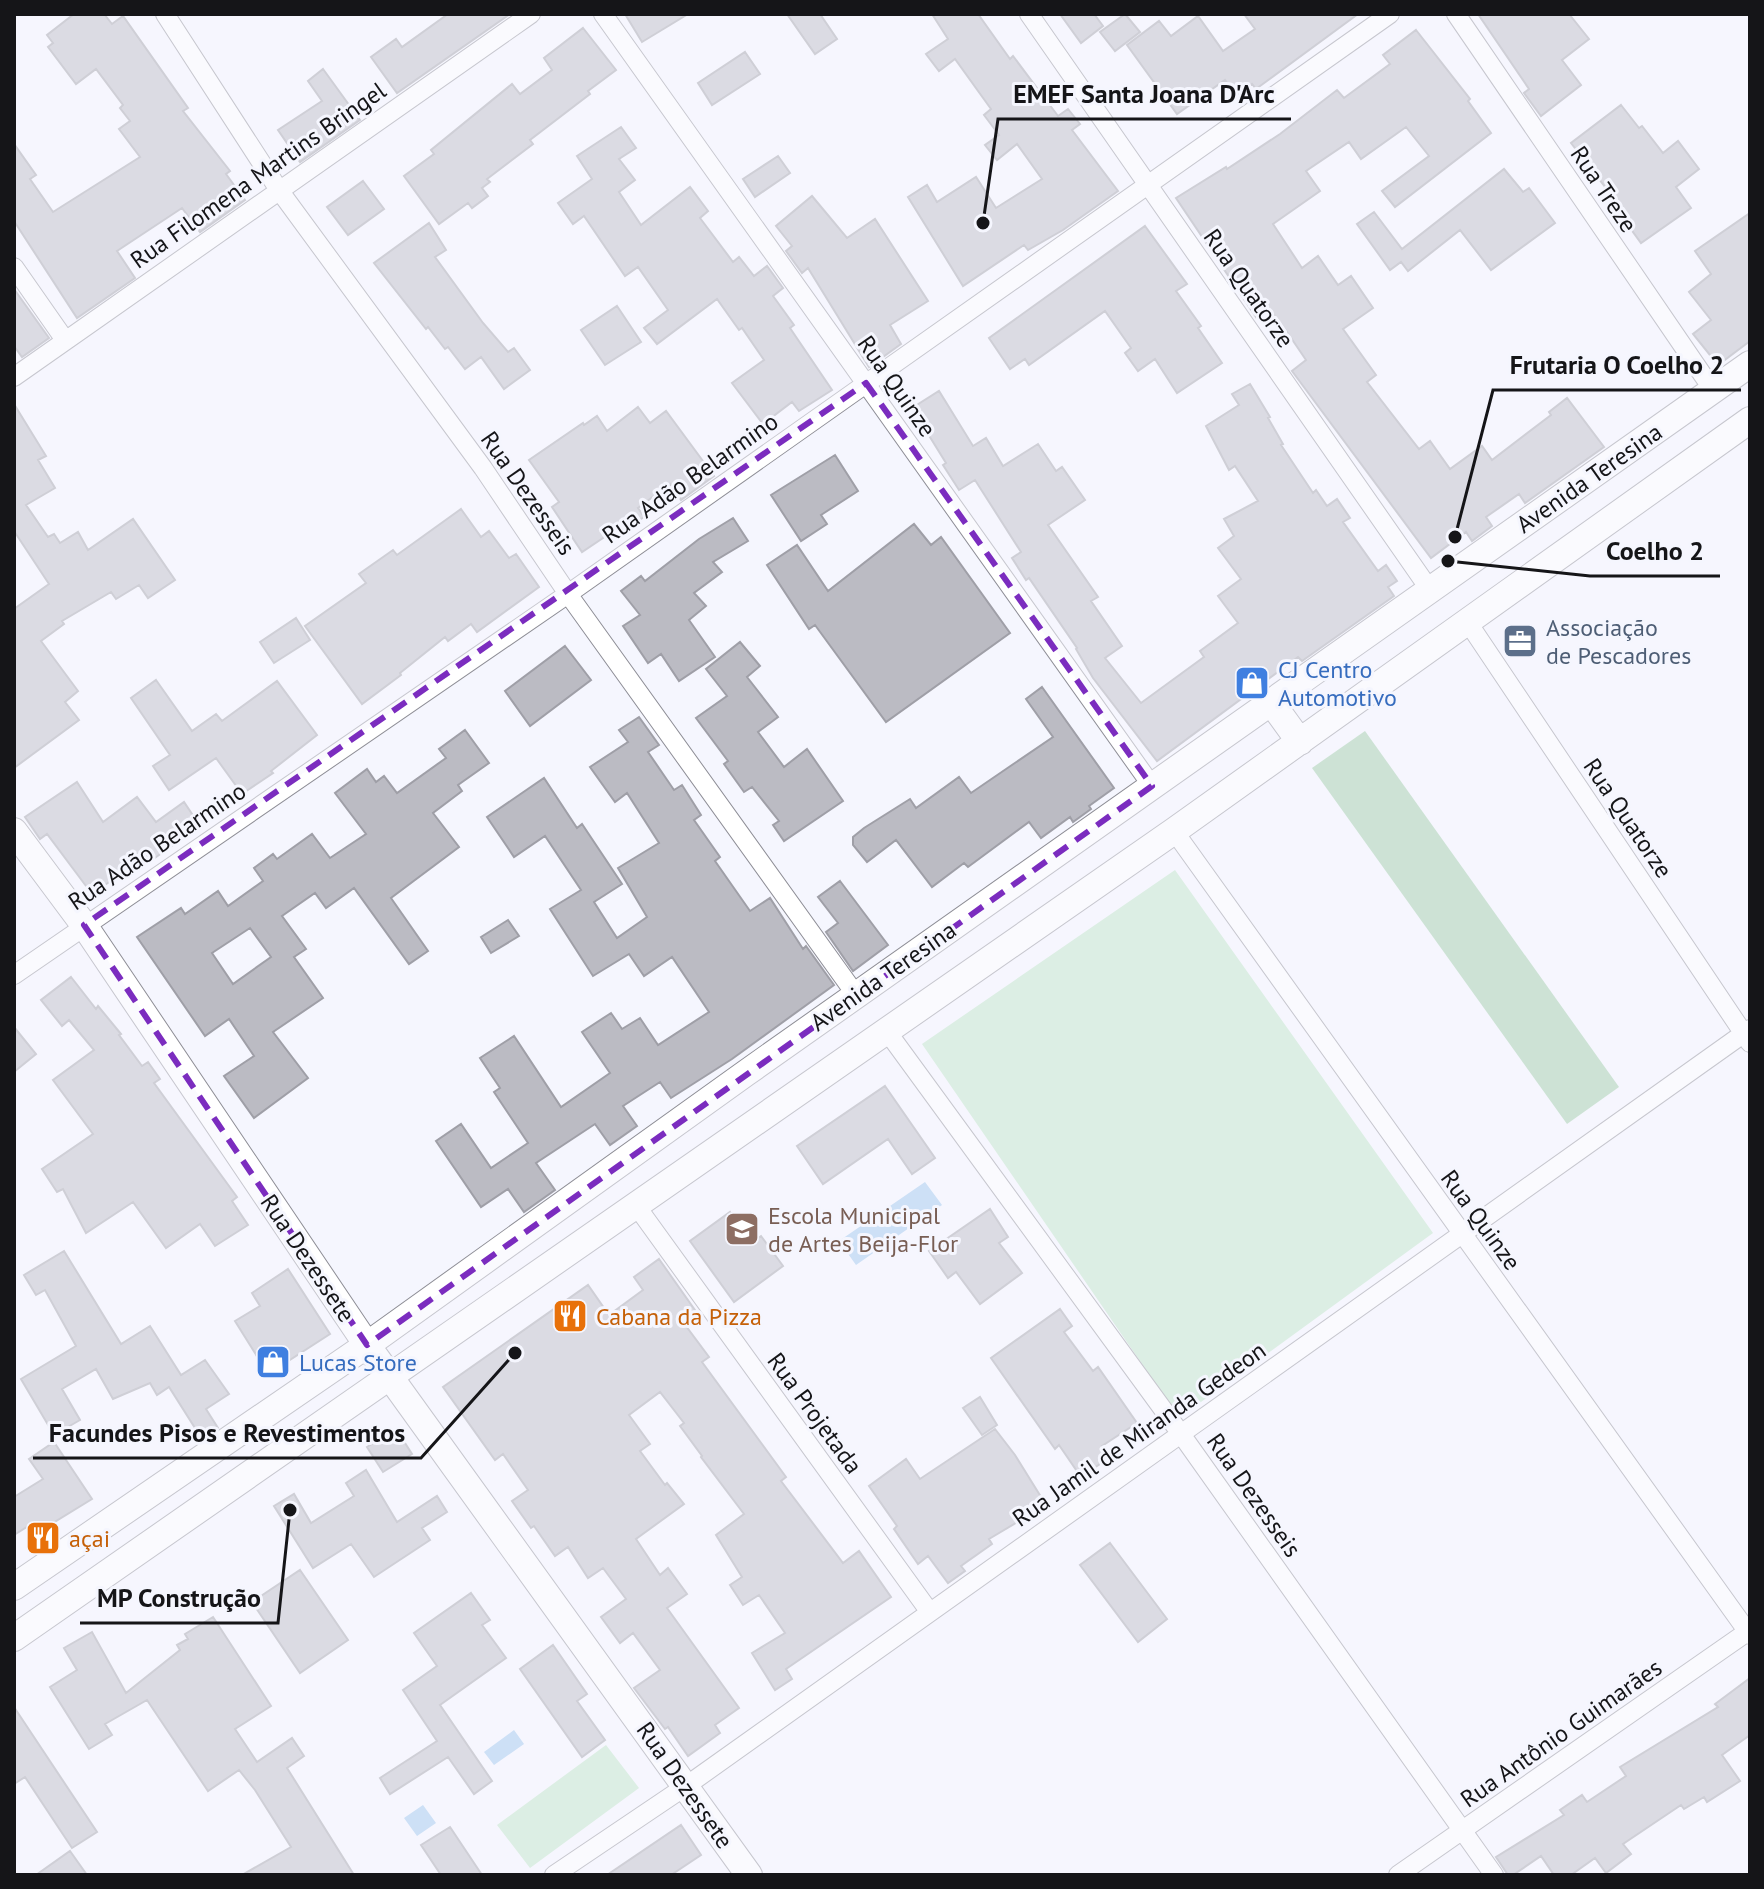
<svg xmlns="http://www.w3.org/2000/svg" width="1764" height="1889" font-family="'PT Sans',sans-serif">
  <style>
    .green { fill: #bde4c5 }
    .forest { fill: #9bcaa4 }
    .water { fill: #9bc5ed }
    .building { fill: #bbbbc3; stroke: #9f9fa7; stroke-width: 2; fill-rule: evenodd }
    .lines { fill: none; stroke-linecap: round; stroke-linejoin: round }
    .street-casing { stroke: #8e8e96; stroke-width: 20 }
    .secondary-casing { stroke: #8e8e96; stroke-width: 28 }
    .street { stroke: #fff; stroke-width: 18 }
    .secondary { stroke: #fff; stroke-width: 26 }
    .marked { fill: none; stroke: #7b2cbf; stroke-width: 6; stroke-dasharray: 16 10; stroke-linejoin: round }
    .labels { text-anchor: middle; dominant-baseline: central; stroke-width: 6; stroke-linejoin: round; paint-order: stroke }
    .street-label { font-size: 24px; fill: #151518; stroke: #f5f6fe }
    .service-label { font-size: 24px; fill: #4e5e75; stroke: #f5f6fe; text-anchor: start }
    .shop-label { font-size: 24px; fill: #366cbe; stroke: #f5f6fe; text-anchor: start }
    .education-label { font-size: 24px; fill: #785e54; stroke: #f5f6fe; text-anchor: start }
    .food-label { font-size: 24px; fill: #c56008; stroke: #f5f6fe; text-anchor: start }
    .leader { fill: none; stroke: #151518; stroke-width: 3 }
    .callout-dot { fill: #151518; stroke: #f5f6fe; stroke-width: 3 }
    .callout-label { font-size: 26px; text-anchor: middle; font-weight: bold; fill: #151518; stroke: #f5f6fe; stroke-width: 6; stroke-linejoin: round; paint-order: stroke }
  </style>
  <rect width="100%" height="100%" fill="#f5f6fe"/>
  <!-- green -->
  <path class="green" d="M1175,870L1433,1233L1179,1418L922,1044Z
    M606,1745L639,1788L530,1868L497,1825Z"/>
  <!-- forest -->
  <path class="forest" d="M1365,731L1619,1087L1567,1124L1312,768Z"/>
  <!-- water -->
  <path class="water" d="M925,1182L942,1205L856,1265L839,1241Z
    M514,1730L524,1744L494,1765L484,1752Z
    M423,1805L436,1823L417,1836L404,1818Z"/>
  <!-- building -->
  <path class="building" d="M74,14H104L112,24L123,16L188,108L183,111L230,171L226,174L245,200L200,232L182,208L117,251L135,278L77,318L14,221V144L36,175L30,179L53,212L140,157L119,129L130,121L120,108L123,105L96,69L76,84L48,47L53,43L47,35Z
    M448,14H510L397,93L371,57L396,39L402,47Z
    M625,14H688L642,42Z
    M787,14H820L837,39L815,54Z
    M932,14H978L1010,59L1013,56L1058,116L1068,109L1080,124L1072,130L1118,191L1063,230L1028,250L1024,245L963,286L908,197L927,185L937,202L976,177L996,208L1042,179L1017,144L997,160L985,145L999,135L984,115L991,109L955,59L939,71L926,54L948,39Z
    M1060,14H1094L1103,26L1081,43Z
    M1125,14L1140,32L1115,51L1100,32Z
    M1244,14H1358L1256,89L1252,84L1236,96L1225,80L1177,114L1127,45L1159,21L1171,36L1198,16L1223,51L1255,29Z
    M1478,14H1569L1589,39L1562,60L1581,85L1541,116L1524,93L1529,89Z
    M583,28L616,70L588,91L590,94L530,140L533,144L487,179L490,182L482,188L488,196L472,208L468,203L439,224L404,176L434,154L431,150L512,84L520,94L552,70L544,58Z
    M1416,30L1470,99L1468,101L1491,133L1395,207L1382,191L1429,156L1406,127L1361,159L1349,142L1306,171L1320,191L1273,224L1302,268L1318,256L1338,285L1351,276L1373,308L1343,329L1376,375L1367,382L1419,449L1430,441L1450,469L1482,446L1492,460L1551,415L1549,412L1567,398L1604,447L1525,503L1519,494L1486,517L1492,526L1472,541L1466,532L1431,558L1292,371L1306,360L1285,329L1269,308L1256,317L1176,198L1226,167L1227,169L1280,134L1337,90L1344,98L1390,64L1383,55Z
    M745,52L760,74L712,105L698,83Z
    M323,69L360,120L300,162L278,130L322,101L308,81Z
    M1621,105L1639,128L1642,126L1663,153L1678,141L1699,169L1676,187L1691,208L1641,243L1615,207L1619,205L1571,143Z
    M621,127L636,148L619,159L635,180L619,192L641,225L690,187L708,211L700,218L733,262L739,257L754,276L767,266L783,288L773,296L794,325L790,328L832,390L799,411L792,402L763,424L732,383L764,360L742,328L739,330L717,299L657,344L644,328L668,310L638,267L625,276L584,216L573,224L558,203L592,179L577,156Z
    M778,156L790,173L755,197L743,179Z
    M1504,169L1523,192L1529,188L1555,223L1491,270L1460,230L1408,271L1401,262L1390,270L1357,224L1374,212L1402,249Z
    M363,181L384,209L348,235L327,207Z
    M812,196L847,238L875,219L928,301L890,325L901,344L869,367L808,268L802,273L786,251L792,246L776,226Z
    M1750,213V341L1718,365L1693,334L1711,320L1689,292L1711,274L1695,251Z
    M429,223L446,250L435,257L483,323L508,352L514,348L530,370L504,389L481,357L465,369L448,347L445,349L428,327L426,329L374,263Z
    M1145,226L1187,284L1176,291L1201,326L1198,328L1222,363L1177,393L1155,359L1138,371L1125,353L1131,348L1105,311L1029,365L1025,359L1010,369L989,338Z
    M14,289L49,338L22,357L14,346Z
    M617,306L641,342L605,365L581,330Z
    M1250,384L1270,417L1268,418L1283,444L1281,445L1313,493L1316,490L1327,506L1337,499L1350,518L1343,522L1378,571L1386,565L1397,581L1388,587L1394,596L1302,661L1298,657L1157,761L1093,678L1076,649L1077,648L1029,578L1026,580L1012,558L1021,552L975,480L959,490L943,465L946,463L912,408L939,391L973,446L986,438L1003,466L1038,444L1056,471L1062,467L1085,500L1048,525L1098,597L1091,601L1122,646L1105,658L1141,703L1204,657L1200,651L1238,623L1218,596L1241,579L1218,548L1234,536L1224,519L1258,501L1235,466L1229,470L1206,426L1239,405L1232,394Z
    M14,404L46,456L38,460L55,488L26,505L48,537L54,534L60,543L78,532L88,550L133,519L175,580L148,598L139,585L116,599L111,592L62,621L64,624L41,641L78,691L65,702L79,720L14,768V609L49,584L14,531Z
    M638,407L650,423L666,411L714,476L681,500L670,484L638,508L644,517L615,536L612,532L582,552L552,507L559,502L529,460L583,423L584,425L597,416L607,431Z
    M835,455L858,491L821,515L827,524L801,541L771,495Z
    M461,509L481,537L489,531L509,558L516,554L539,587L477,632L471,624L448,641L445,637L400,673L401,675L362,704L305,626L366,583L359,574L393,550L397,555Z
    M733,518L748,541L713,562L722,572L694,593L706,606L689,620L715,657L679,681L661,654L648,663L623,626L640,615L621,591L641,576L645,581L699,539Z
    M914,524L931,545L941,537L1010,633L886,722L815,625L809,629L767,565L797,545L828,591Z
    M296,618L310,640L274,663L260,642Z
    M740,642L760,666L747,677L778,717L758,732L784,767L807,749L843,801L784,841L773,825L779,821L752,787L744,792L724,764L728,761L696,718L727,696L706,669Z
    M565,646L591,680L530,726L505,691Z
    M156,680L192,731L216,714L222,721L277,681L317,735L271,771L273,773L242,794L216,758L169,790L153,766L170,755L131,698Z
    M1042,687L1114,788L1089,806L1091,809L1073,822L1070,817L1041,838L1029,822L968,867L964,863L932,887L896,840L867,862L853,845V837L864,828L910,799L916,808L959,777L971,793L1053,737L1026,699Z
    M639,717L659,745L648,752L674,790L682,785L701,815L694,820L720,857L715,861L750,911L770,898L803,949L806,946L834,985L732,1059L671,1098L660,1082L623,1106L637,1126L610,1145L595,1124L536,1163L555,1190L524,1212L508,1189L481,1207L436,1141L461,1124L491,1168L528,1143L494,1092L500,1088L480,1058L514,1036L561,1107L610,1073L582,1032L611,1013L622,1029L640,1018L658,1045L709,1012L672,957L644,976L629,954L593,976L550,909L581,890L545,836L514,857L487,817L544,778L577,828L582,824L622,884L594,902L617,938L647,917L618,868L659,843L627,793L615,802L590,767L628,742L619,730Z
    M465,730L489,763L458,785L462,791L433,813L459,847L391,898L428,951L409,964L354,888L326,908L315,893L282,916L306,949L294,957L323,998L273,1032L308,1078L254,1118L224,1076L254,1056L229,1019L205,1036L137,937L181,908L185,914L218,891L228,906L263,881L254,868L273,854L277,859L312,834L330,858L366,834L335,793L367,769L376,782L384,776L397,793L446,758L439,749ZM250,928L271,957L233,984L212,953Z
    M77,782L103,822L137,797L156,822L184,802L200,826L152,860L148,855L92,894L47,834L40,839L25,817Z
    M840,881L888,945L853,971L826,932L838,923L818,897Z
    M508,920L519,936L491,953L481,937Z
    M71,977L96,1009L98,1006L121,1034L119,1035L142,1066L148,1062L160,1079L154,1083L237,1197L232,1201L248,1225L215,1246L200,1224L166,1248L133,1202L86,1233L63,1189L57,1192L42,1169L93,1134L53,1080L94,1050L69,1020L62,1026L41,1000Z
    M14,1027L36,1054L14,1072Z
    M885,1086L935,1158L912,1174L888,1139L823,1184L797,1146Z
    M990,1209L1008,1237L999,1243L1022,1273L980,1304L956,1272L948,1278L929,1251Z
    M730,1212L752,1242L761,1236L783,1266L734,1302L690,1241Z
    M64,1251L121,1344L150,1326L181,1375L205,1360L229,1394L206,1409L218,1428L202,1439L169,1387L157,1395L150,1383L113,1399L96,1369L62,1389L80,1420L54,1435L21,1379L76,1346L45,1290L36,1295L24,1275Z
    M659,1259L697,1313L683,1322L709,1357L702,1362L786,1477L781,1481L843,1563L859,1551L891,1597L786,1669L792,1679L775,1690L752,1653L785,1633L759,1595L743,1605L730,1585L742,1577L716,1535L744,1514L701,1457L702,1456L680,1426L684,1423L660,1392L629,1415L650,1444L640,1451L665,1485L667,1483L684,1504L636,1539L660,1575L668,1568L687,1594L667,1608L739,1708L715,1725L720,1733L688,1756L668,1727L665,1729L634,1688L660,1670L633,1633L620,1643L601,1617L626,1599L603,1568L588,1578L568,1547L555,1556L534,1526L531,1528L512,1501L528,1490L503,1454L495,1460L443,1387L588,1285L609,1315L643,1290L634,1277Z
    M288,1269L330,1334L268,1374L235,1321L260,1306L252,1293Z
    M1060,1309L1072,1326L1064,1332L1093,1371L1098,1367L1137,1423L1102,1446L1110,1457L1081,1477L1059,1445L1055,1449L991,1358Z
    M980,1397L997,1425L982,1435L963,1408Z
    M396,1429L412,1454L383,1472L367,1447Z
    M995,1429L1015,1455L1046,1505L989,1539L992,1544L961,1566L965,1571L948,1583L928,1556L918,1564L894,1529L897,1526L869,1486L906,1459L920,1479Z
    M54,1442L92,1499L35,1534L30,1525L14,1535V1497L43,1479L29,1459Z
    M366,1470L397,1522L437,1496L447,1512L422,1528L430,1540L374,1577L351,1544L313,1568L274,1506L294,1494L311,1523L354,1496L346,1483Z
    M1110,1543L1167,1619L1138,1642L1080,1565Z
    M300,1570L348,1640L300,1673L252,1602Z
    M471,1593L490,1620L482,1625L506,1658L440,1705L492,1781L474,1794L448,1757L390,1794L380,1778L437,1741L403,1690L437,1666L414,1633Z
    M213,1617L271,1706L235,1729L257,1762L292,1738L304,1756L287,1768L354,1875H242L291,1847L255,1790L239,1770L208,1791L147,1700L105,1724L112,1735L89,1749L50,1687L77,1670L64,1648L92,1632L126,1693L180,1650L177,1645L188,1639L185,1634Z
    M553,1645L587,1694L577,1701L605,1740L582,1757L520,1669Z
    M1750,1678V1735L1722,1755L1740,1781L1707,1802L1704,1797L1684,1809L1681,1805L1623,1844L1631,1854L1606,1873L1595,1858L1571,1875H1554L1541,1856L1513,1875H1508L1496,1857L1564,1815L1560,1810L1582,1795L1587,1802L1626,1776L1620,1767L1718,1707L1715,1704Z
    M14,1707L97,1832L72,1848L25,1777L14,1784Z
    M681,1825L701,1855L671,1875H607Z
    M450,1827L482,1875H441L421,1845Z
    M70,1851L87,1875H36Z"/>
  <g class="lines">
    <!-- street casing -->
    <g class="street-casing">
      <path id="street" d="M165,14L279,190L483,468L568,594L856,995
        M603,14L1152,786
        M1029,14L1430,590
        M1456,14L1713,390
        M14,267L65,340
        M14,377L531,14
        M1467,621L1750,1043
        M1174,831L1750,1635
        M14,975L568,594L1390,14
        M886,1030L1181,1434L1494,1875
        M635,1204L929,1611
        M554,1875L686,1786L1750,1029
        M1398,1875L1750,1630"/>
    </g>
    <!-- secondary casing -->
    <g class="secondary-casing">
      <path id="secondary" d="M1271,702L1300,742
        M14,831L84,925L367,1345L749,1875
        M14,1587L367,1345L746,1073L1750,364
        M14,1638L1174,831L1750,420"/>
    </g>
    <!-- street -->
    <use href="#street" class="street"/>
    <!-- secondary -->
    <use href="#secondary" class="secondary"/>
  </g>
  <!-- marked area -->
  <path d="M0 0H1764V1889H0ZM866,383L1152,786L367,1345L84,925Z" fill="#f5f6fe" fill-opacity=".55" fill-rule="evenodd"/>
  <path class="marked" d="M866,383L1152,786L367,1345L84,925Z"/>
  <!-- icons -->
  <defs>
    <g id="office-square" transform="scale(1.8)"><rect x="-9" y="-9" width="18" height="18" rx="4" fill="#5c6f8a" stroke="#f5f6fe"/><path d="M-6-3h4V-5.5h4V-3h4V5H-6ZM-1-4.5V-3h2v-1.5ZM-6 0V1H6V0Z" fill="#fff"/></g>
    <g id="shop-square" transform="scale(1.8)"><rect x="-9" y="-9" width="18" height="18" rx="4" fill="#3f7fe0" stroke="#f5f6fe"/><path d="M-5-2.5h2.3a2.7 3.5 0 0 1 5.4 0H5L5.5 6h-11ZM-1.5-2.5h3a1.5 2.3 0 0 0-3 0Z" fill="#fff"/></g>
    <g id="school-square" transform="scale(1.8)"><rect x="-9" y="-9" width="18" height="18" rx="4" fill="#8d6e63" stroke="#f5f6fe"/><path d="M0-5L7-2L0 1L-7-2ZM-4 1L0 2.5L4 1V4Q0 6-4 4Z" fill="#fff"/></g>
    <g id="restaurant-square" transform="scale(1.8)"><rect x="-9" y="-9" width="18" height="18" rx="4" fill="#e8710a" stroke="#f5f6fe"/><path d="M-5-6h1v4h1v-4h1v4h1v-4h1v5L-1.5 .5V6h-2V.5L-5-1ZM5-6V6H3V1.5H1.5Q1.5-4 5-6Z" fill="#fff"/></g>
  </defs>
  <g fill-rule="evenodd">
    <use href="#office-square" x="1520" y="641"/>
    <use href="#shop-square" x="1252" y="683"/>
    <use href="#school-square" x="742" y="1229"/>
    <use href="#restaurant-square" x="570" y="1316"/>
    <use href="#shop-square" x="273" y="1362"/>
    <use href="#restaurant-square" x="43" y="1538"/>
  </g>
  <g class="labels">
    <!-- street labels -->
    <g class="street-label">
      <text transform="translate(258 175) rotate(-35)">Rua Filomena Martins Bringel</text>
      <text transform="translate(1604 189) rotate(56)">Rua Treze</text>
      <text transform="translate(1249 288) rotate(55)">Rua Quatorze</text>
      <text transform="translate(897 386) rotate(55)">Rua Quinze</text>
      <text transform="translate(690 478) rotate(-35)">Rua Adão Belarmino</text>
      <text transform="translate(1589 478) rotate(-35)">Avenida Teresina</text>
      <text transform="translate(528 493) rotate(55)">Rua Dezesseis</text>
      <text transform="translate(1628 818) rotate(56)">Rua Quatorze</text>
      <text transform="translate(157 846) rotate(-34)">Rua Adão Belarmino</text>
      <text transform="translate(883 976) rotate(-35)">Avenida Teresina</text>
      <text transform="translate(1481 1220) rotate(54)">Rua Quinze</text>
      <text transform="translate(308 1258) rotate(56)">Rua Dezessete</text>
      <text transform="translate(815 1413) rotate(54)">Rua Projetada</text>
      <text transform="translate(1139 1434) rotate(-35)">Rua Jamil de Miranda Gedeon</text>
      <text transform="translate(1254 1495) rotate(55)">Rua Dezesseis</text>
      <text transform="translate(1561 1733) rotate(-35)">Rua Antônio Guimarães</text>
      <text transform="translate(685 1785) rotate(55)">Rua Dezessete</text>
    </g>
    <!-- service labels -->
    <g class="service-label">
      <text x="1546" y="627">Associação<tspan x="1546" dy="28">de Pescadores</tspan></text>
    </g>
    <!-- shop labels -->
    <g class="shop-label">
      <text x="1278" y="669">CJ Centro<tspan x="1278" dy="28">Automotivo</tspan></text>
      <text x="299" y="1362">Lucas Store</text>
    </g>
    <!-- education labels -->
    <g class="education-label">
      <text x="768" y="1215">Escola Municipal<tspan x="768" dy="28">de Artes Beija-Flor</tspan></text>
    </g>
    <!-- food labels -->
    <g class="food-label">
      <text x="596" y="1316">Cabana da Pizza</text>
      <text x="69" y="1538">açai</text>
    </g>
  </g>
  <!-- callouts -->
  <path class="leader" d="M983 223L998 119H1291M1455 537L1493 390H1741M1448 561L1590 576H1720M515 1353L421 1458H33M290 1510L278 1623H80"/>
  <g class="callout-dot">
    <circle cx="983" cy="223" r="8"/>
    <circle cx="1455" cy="537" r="8"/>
    <circle cx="1448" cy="561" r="8"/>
    <circle cx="515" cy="1353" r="8"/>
    <circle cx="290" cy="1510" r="8"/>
  </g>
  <g class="callout-label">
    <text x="1144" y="103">EMEF Santa Joana D'Arc</text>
    <text x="1617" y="374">Frutaria O Coelho 2</text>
    <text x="1655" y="560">Coelho 2</text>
    <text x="227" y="1442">Facundes Pisos e Revestimentos</text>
    <text x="179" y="1607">MP Construção</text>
  </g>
  <!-- border -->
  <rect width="1764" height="1889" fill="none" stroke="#151518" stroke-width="32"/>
</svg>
